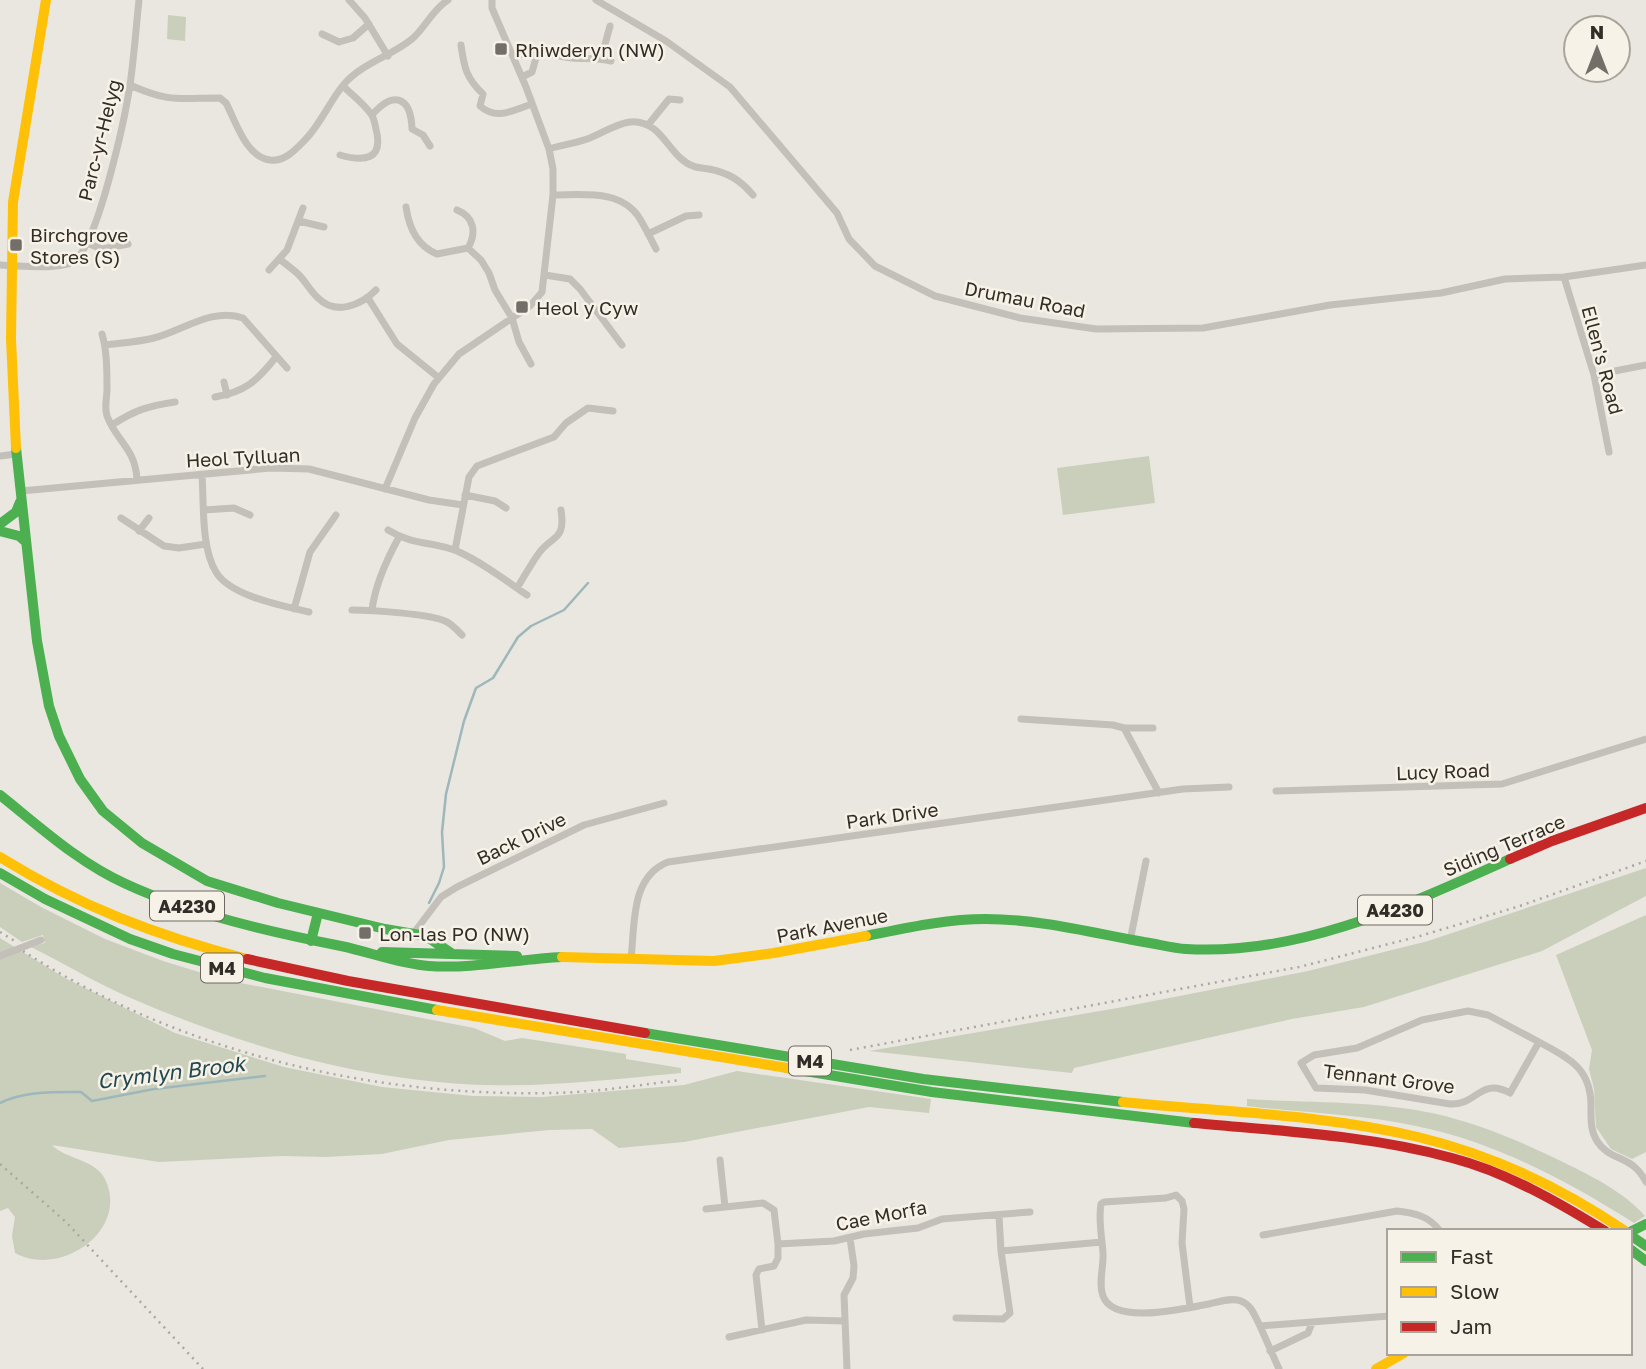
<svg xmlns="http://www.w3.org/2000/svg" width="1646" height="1369" font-family="'Golos Text',sans-serif">
  <style>
    .green { fill: #c9cfbb }
    .lines { fill: none; stroke-linecap: round; stroke-linejoin: round }
    .stream { stroke: #9eb7ba; stroke-width: 2.5 }
    .street { stroke: #c3bfb9; stroke-width: 7 }
    .fast { stroke: #4caf50; stroke-width: 10 }
    .slow { stroke: #ffc107; stroke-width: 10 }
    .jam { stroke: #c62828; stroke-width: 10 }
    .rail { stroke: #aba7a3; stroke-width: 2.5; stroke-dasharray: 2 5; stroke-linecap: butt }
    .poi-dot { fill: #736e68; stroke: #f7f2e7; stroke-width: 2.5 }
    .labels { text-anchor: middle; dominant-baseline: central; stroke-width: 5; stroke-linejoin: round; paint-order: stroke }
    .shield { fill: #f7f2e7; stroke: #6e6861; stroke-width: 2 }
    .shield-label { font-size: 18px; font-weight: bold; fill: #332d28 }
    .poi-label { font-size: 19px; fill: #332d28; stroke: #f7f2e7; text-anchor: start }
    .street-label { font-size: 19px; fill: #332d28; stroke: #f7f2e7 }
    .water-label { font-size: 21px; font-style: italic; fill: #214851; stroke: #f7f2e7 }
  </style>
  <rect width="100%" height="100%" fill="#eae7e0"/>
  <!-- green -->
  <path class="green" d="M168,15L186,17L185,41L167,39Z
    M1149,456L1155,503L1063,515L1057,468Z
    M1646,868V896L1542,951L1405,994L1364,1007L1292,1019L1074,1068L1072,1073L869,1051L1123,1007L1308,971L1428,941Z
    M0,883L41,907L105,939L163,961L225,980L474,1028L505,1041L522,1038L626,1054V1059L681,1068V1073C615,1079 550,1087 485,1085C365,1081 249,1048 140,1002C103,987 67,965 31,947L45,943L43,935L22,942L0,927Z
    M1646,915V1152L1632,1159L1611,1149L1596,1127L1594,1089L1589,1069L1592,1050L1556,955Z
    M0,938L65,978L175,1033L284,1067L382,1087L473,1096L542,1097L684,1085L737,1071L931,1099L929,1113L869,1107L684,1142L619,1148L592,1129L549,1130L449,1140L382,1154L325,1157L282,1156L159,1162L52,1145C65,1159 95,1159 105,1179C130,1231 60,1278 15,1253L12,1236L15,1217L8,1208L0,1211Z
    M1247,1099C1312,1103 1381,1100 1445,1116C1487,1127 1526,1144 1565,1163C1593,1177 1624,1192 1645,1216L1634,1223C1566,1180 1495,1142 1416,1126C1361,1114 1303,1113 1247,1106Z"/>
  <g class="lines">
    <!-- stream -->
    <path class="stream" d="M429,903L439,883L444,867L442,832L446,794L464,721L476,688L493,678L518,637L531,626L564,610L588,583
      M0,1103C25,1091 53,1092 81,1092L92,1101L154,1089L265,1076"/>
    <!-- street -->
    <path class="street" d="M349,0L365,18L388,56
      M596,0L666,41L730,87L837,213L849,239L875,266L935,296L1020,318L1096,329L1203,328L1330,305L1441,293L1505,279L1564,277L1646,265
      M322,34L339,42L353,38L369,24
      M461,45C464,67 466,78 483,94L480,106C497,121 513,110 532,104
      M513,57C541,47 546,55 572,58C586,59 598,58 611,61
      M601,59L610,26
      M522,77L532,72L538,51
      M130,85C170,103 179,98 220,98L226,103C236,122 246,157 270,160C285,162 296,149 305,140C321,124 330,100 345,83C363,63 391,56 412,39C425,28 433,9 448,0
      M372,115C394,90 411,97 412,129L423,135L430,146
      M648,125L669,99L680,100
      M549,149C562,145 577,143 590,138C612,129 631,112 654,129C668,140 676,160 693,166C697,168 704,168 709,169C729,173 740,180 753,195
      M340,155C364,162 384,160 376,129C375,124 374,118 371,114C363,103 352,95 343,86
      M553,195C583,195 622,189 640,219C646,229 651,239 656,249
      M406,207C409,228 417,246 437,254L468,248C477,232 474,217 457,210
      M299,221L324,227
      M648,234L686,216L699,215
      M87,243L102,249L128,244
      M468,248L481,260L489,273L495,290L512,318L519,342L531,364
      M279,259C285,263 291,268 297,273C305,280 310,291 318,298C336,316 361,305 376,290
      M0,265C16,266 61,270 74,261C98,245 125,117 130,85C134,57 136,28 139,0
      M269,270L287,250L303,208
      M545,275L570,279L580,289L622,345
      M1564,277L1594,375L1609,452
      M368,298L397,344L439,378
      M102,334C107,351 107,371 107,389C107,399 104,406 107,416C117,442 135,448 137,479
      M105,345C121,343 138,342 154,338C182,331 213,307 243,318L287,368
      M1594,375L1646,365
      M224,382L227,395
      M215,397C245,392 257,381 276,357
      M112,425C135,410 148,406 175,402
      M0,456L16,454
      M202,475C204,503 201,548 216,572C230,596 283,606 309,612
      M385,489L415,418L434,384L459,354L530,306L542,292L553,195V169L549,149L526,87L492,8V0
      M21,491L271,468L309,469L429,500L463,505
      M465,495L495,501L506,508
      M204,510L234,508L250,515
      M121,518L164,546L179,548L206,544
      M388,530C414,546 432,541 457,551C482,562 505,580 527,595
      M139,531L149,518
      M455,550L469,477L477,466L554,437L566,423L588,408L613,411
      M517,588C524,577 531,564 539,553C552,535 566,541 561,510
      M294,609L310,552L336,515
      M352,610C371,610 430,614 445,621C452,624 457,630 462,635
      M372,610C375,584 387,559 399,537
      M1021,719L1113,725L1124,728H1153
      M1124,728L1159,793
      M1276,791L1502,784L1646,739
      M413,934L441,897L457,887L584,825L664,803
      M1130,941L1146,861
      M0,956L41,940
      M631,959C635,925 630,877 668,862L1183,789L1229,787
      M1468,1011L1488,1015L1539,1042L1510,1093C1480,1077 1478,1105 1450,1104L1365,1090L1316,1088L1301,1063L1314,1055L1357,1048L1422,1020Z
      M1539,1042C1568,1058 1590,1067 1591,1104C1591,1118 1590,1130 1597,1141C1610,1162 1632,1154 1646,1182
      M720,1160L725,1207
      M706,1209L763,1203L774,1210L778,1244
      M1263,1235L1397,1211C1415,1213 1429,1216 1440,1231
      M1001,1251L1102,1242
      M1190,1307L1182,1243L1184,1209L1182,1201L1176,1195L1166,1198L1104,1202L1101,1204C1098,1220 1102,1236 1103,1253C1104,1266 1098,1283 1103,1296C1114,1326 1185,1308 1209,1304C1218,1302 1232,1297 1241,1301C1252,1305 1255,1317 1260,1326
      M956,1318L1003,1319L1010,1313L1001,1251L999,1216
      M762,1330L756,1275L759,1269L774,1266L778,1258V1244L834,1241L864,1234L918,1228L942,1219L1030,1212
      M729,1337L806,1320L845,1321
      M1270,1351L1308,1333L1312,1323
      M847,1369L844,1295L853,1278L854,1266L850,1238
      M1279,1369L1260,1326L1389,1316"/>
    <!-- fast -->
    <path class="fast" d="M16,448L37,641L49,706L59,736L80,779L103,811L142,843L207,881L278,903L385,929L426,936L451,953
      M0,524L16,512L20,502
      M0,531L19,536L26,542
      M0,795C40,827 79,863 126,884C191,914 271,932 341,946C370,952 399,964 429,966C474,969 518,959 562,957
      M0,873L45,899L130,939L173,954L265,978L437,1010
      M866,936C906,928 945,919 986,919C1039,919 1093,933 1144,942C1158,944 1172,948 1186,949C1300,956 1409,904 1510,859
      M311,941L318,913
      M382,952L517,956
      M645,1033L923,1079L1123,1102
      M787,1068L932,1092L1194,1123
      M1630,1232L1646,1224
      M1630,1235L1646,1246
      M1630,1249L1646,1261"/>
    <!-- slow -->
    <path class="slow" d="M16,448L11,339L13,202L46,0
      M0,857C79,906 157,936 247,959
      M562,957L714,961L774,953L866,936
      M437,1010L787,1068
      M1123,1102C1221,1112 1322,1114 1418,1137C1493,1155 1562,1188 1625,1231
      M1376,1369L1404,1353"/>
    <!-- jam -->
    <path class="jam" d="M1510,859L1552,841L1646,808
      M247,959L348,981L645,1033
      M1194,1123C1280,1131 1368,1135 1452,1158C1506,1172 1558,1202 1605,1231"/>
    <!-- rail -->
    <path class="rail" d="M0,932L18,943
      M23,951C180,1052 368,1097 554,1093C597,1092 639,1085 681,1080
      M850,1050L1299,967L1420,936L1520,906L1646,861
      M0,1164L66,1222L203,1369"/>
  </g>
  <!-- markers -->
  <g class="poi-dot">
    <rect x="494" y="42" width="14" height="14" rx="3.5"/>
    <rect x="9" y="238" width="14" height="14" rx="3.5"/>
    <rect x="515" y="300" width="14" height="14" rx="3.5"/>
    <rect x="358" y="926" width="14" height="14" rx="3.5"/>
  </g>
  <g class="labels">
    <!-- shield labels -->
    <g class="shield">
      <rect x="150" y="891.5" width="74" height="29" rx="5"/>
      <rect x="1358" y="895.5" width="74" height="29" rx="5"/>
      <rect x="201" y="953.5" width="42" height="29" rx="5"/>
      <rect x="789" y="1046.5" width="42" height="29" rx="5"/>
    </g>
    <g class="shield-label">
      <text x="187" y="906">A4230</text>
      <text x="1395" y="910">A4230</text>
      <text x="222" y="968">M4</text>
      <text x="810" y="1061">M4</text>
    </g>
    <!-- poi labels -->
    <g class="poi-label">
      <text x="515" y="49">Rhiwderyn (NW)</text>
      <text x="30" y="234">Birchgrove<tspan x="30" dy="22">Stores (S)</tspan></text>
      <text x="536" y="307">Heol y Cyw</text>
      <text x="379" y="933">Lon-las PO (NW)</text>
    </g>
    <!-- street labels -->
    <g class="street-label">
      <text transform="translate(99 140) rotate(-76)">Parc-yr-Helyg</text>
      <text transform="translate(1025 299) rotate(11)">Drumau Road</text>
      <text transform="translate(1603 360) rotate(75)">Ellen's Road</text>
      <text transform="translate(243 457) rotate(-3)">Heol Tylluan</text>
      <text transform="translate(1443 771) rotate(-2)">Lucy Road</text>
      <text transform="translate(892 815) rotate(-8)">Park Drive</text>
      <text transform="translate(521 838) rotate(-26)">Back Drive</text>
      <text transform="translate(1504 845) rotate(-23)">Siding Terrace</text>
      <text transform="translate(832 925) rotate(-11)">Park Avenue</text>
      <text transform="translate(1389 1078) rotate(7)">Tennant Grove</text>
      <text transform="translate(881 1215) rotate(-11)">Cae Morfa</text>
    </g>
    <!-- water labels -->
    <g class="water-label">
      <text transform="translate(171 1072) rotate(-7)">Crymlyn Brook</text>
    </g>
  </g>
  <!-- legend -->
  <rect x="1387" y="1229" width="245" height="126" fill="#f7f2e7" stroke="#a9a39b" stroke-width="2"/>
  <rect x="1401" y="1252" width="35" height="10" fill="#4caf50" stroke="#a9a39b" stroke-width="2"/>
  <text x="1450" y="1264" font-size="21" fill="#332d28">Fast</text>
  <rect x="1401" y="1287" width="35" height="10" fill="#ffc107" stroke="#a9a39b" stroke-width="2"/>
  <text x="1450" y="1299" font-size="21" fill="#332d28">Slow</text>
  <rect x="1401" y="1322" width="35" height="10" fill="#c62828" stroke="#a9a39b" stroke-width="2"/>
  <text x="1450" y="1334" font-size="21" fill="#332d28">Jam</text>
  <!-- north arrow -->
  <g transform="translate(1597 49)"><circle r="33" fill="#f7f2e7" stroke="#a9a39b" stroke-width="2"/>
  <path d="M0-5L12 26L0 18L-12 26Z" fill="#736e68"/>
  <text y="-10" font-size="19" font-weight="bold" text-anchor="middle" fill="#332d28">N</text>
  </g>
</svg>
